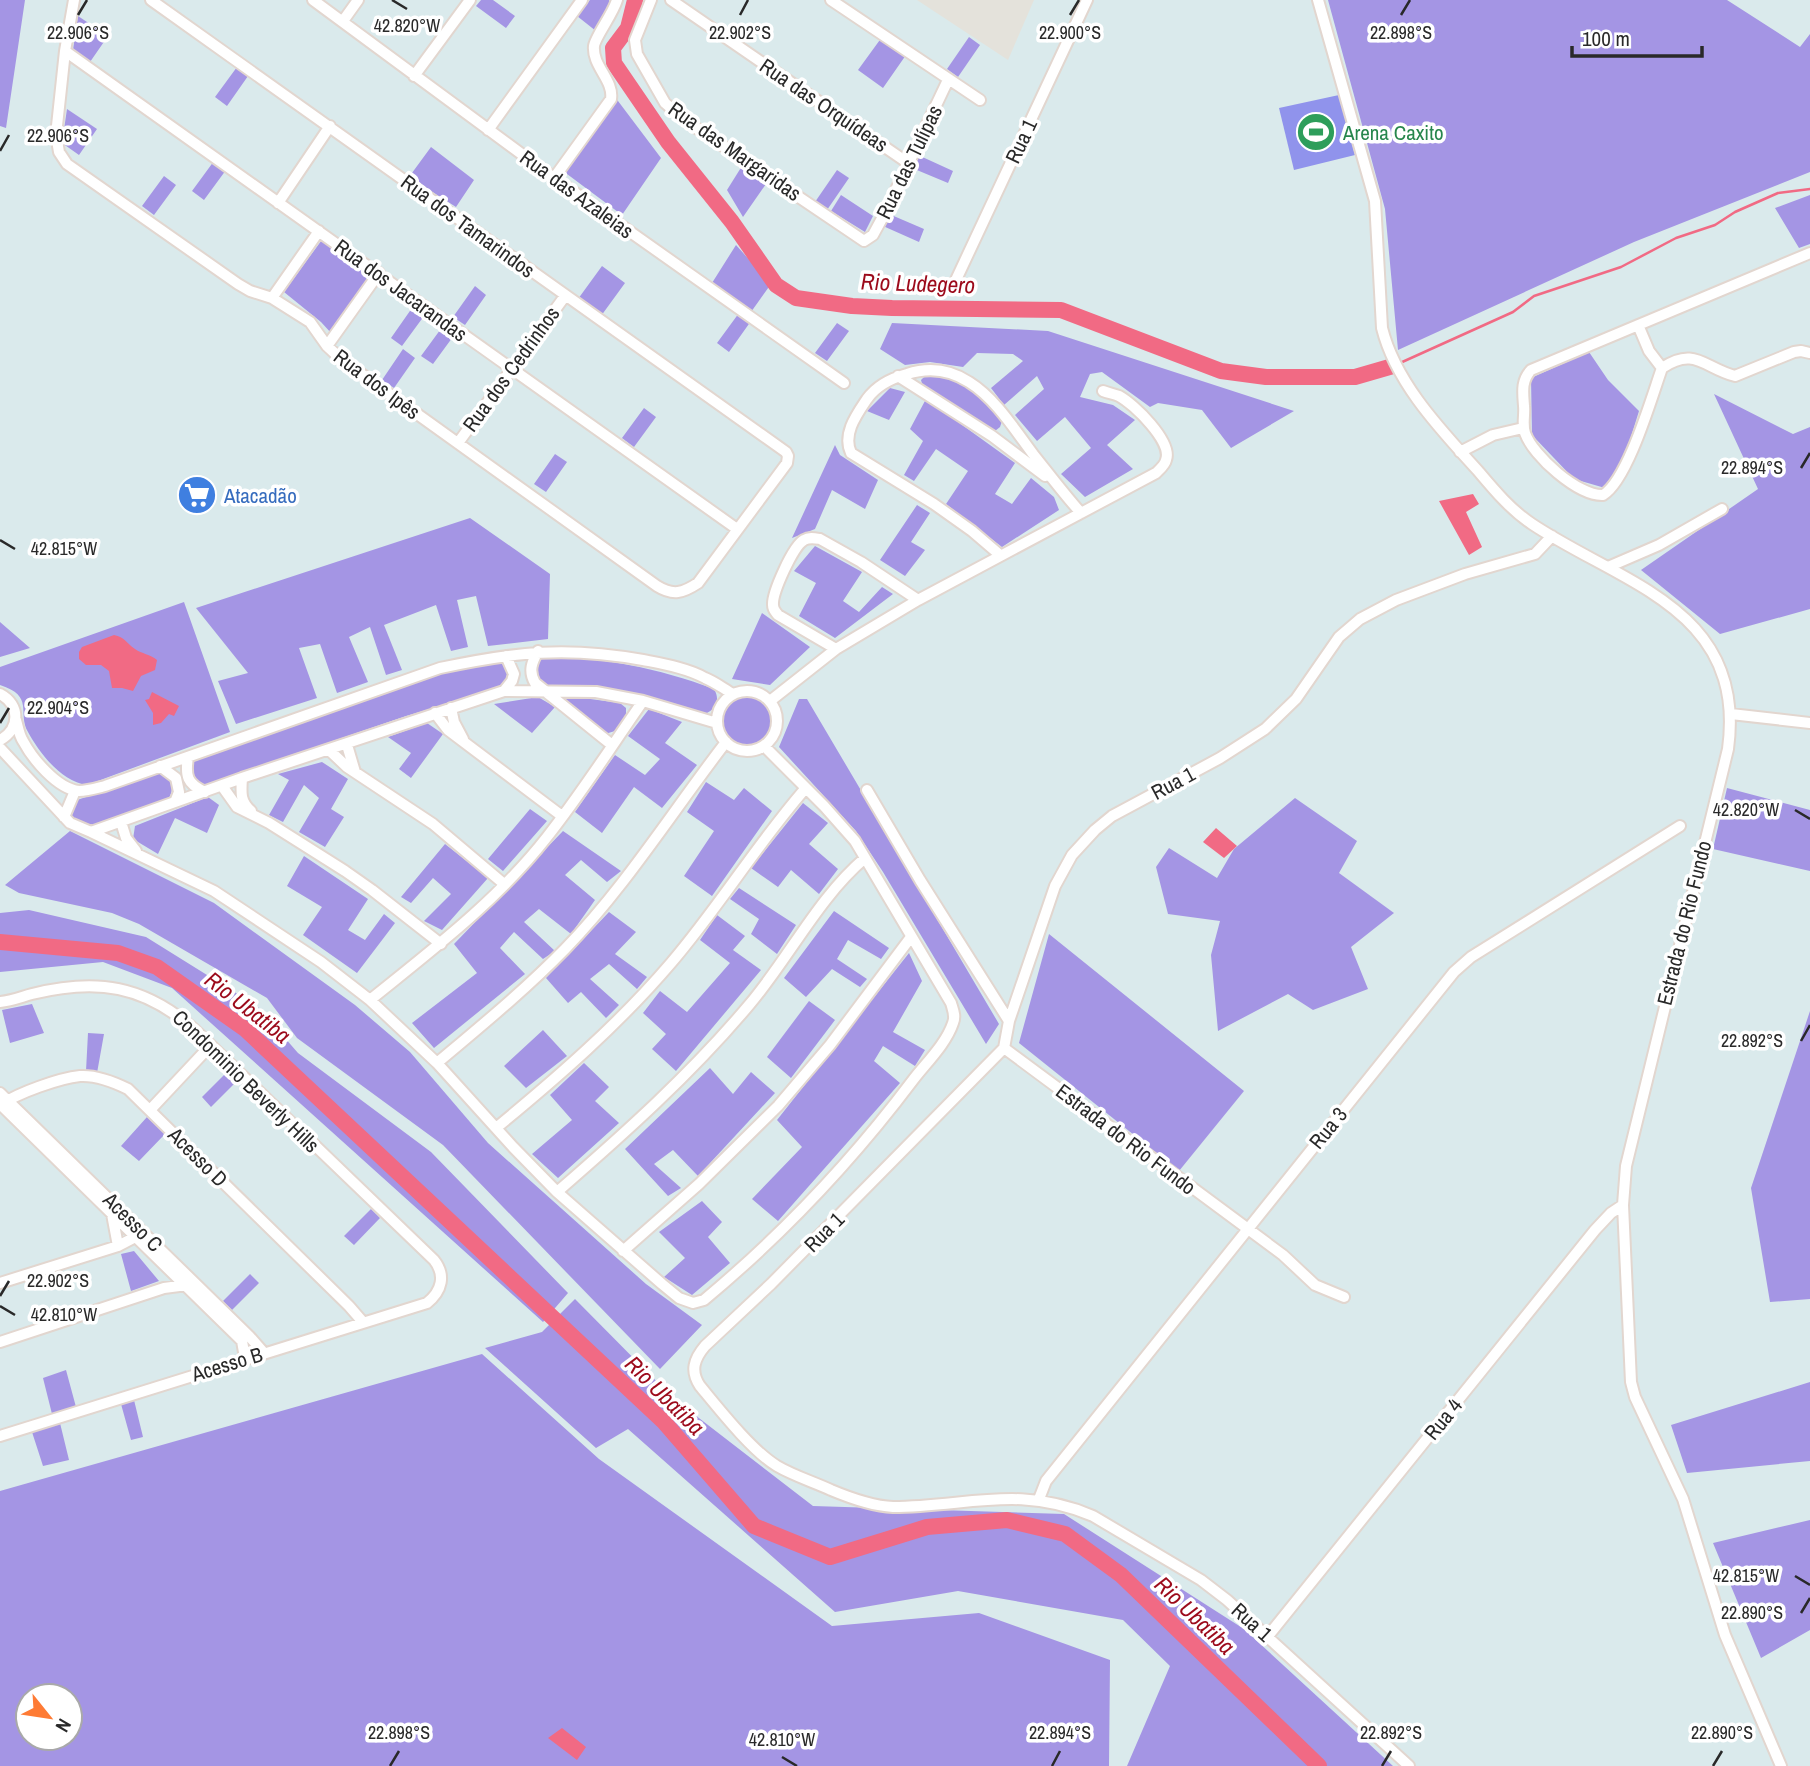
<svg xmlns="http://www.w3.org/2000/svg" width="1810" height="1766" font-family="'Archivo Narrow',sans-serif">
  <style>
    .industrial { fill: #e4e2db }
    .green { fill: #a495e4; fill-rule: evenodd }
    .pitch { fill: #9093ec }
    .water { fill: #f16a84 }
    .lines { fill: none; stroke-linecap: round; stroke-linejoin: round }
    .stream { stroke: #f16a84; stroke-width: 2.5 }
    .river { stroke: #f16a84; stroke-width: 16 }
    .minor-casing { stroke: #e2d6cf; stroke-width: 14 }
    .minor { stroke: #fff; stroke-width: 10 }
    .ticks { fill: none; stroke: #292929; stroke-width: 2.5 }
    .labels { text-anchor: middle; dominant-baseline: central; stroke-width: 7; stroke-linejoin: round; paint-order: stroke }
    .street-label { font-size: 21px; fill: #292929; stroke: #fff }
    .leisure-label { font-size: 21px; fill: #27864d; stroke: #fff; text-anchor: start }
    .shop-label { font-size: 21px; fill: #366cbe; stroke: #fff; text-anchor: start }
    .water-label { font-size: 23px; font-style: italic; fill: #9c0a1b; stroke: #fff }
    .ticks-label { font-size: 18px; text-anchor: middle; fill: #292929; stroke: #fff; stroke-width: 7; stroke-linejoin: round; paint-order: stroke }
  </style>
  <rect width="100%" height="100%" fill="#daeaec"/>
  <!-- industrial -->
  <path class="industrial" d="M917,0H1034L1008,60Z"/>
  <!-- green -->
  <path class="green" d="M0,0H25L6,128L0,126Z
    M481,0H493L515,16L506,28L476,6Z
    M590,0H609L610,4L596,31L577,16Z
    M1328,0H1727L1800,47L1810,34V172L1634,242L1398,350L1385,209Z
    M78,16L108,36L90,62L73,50Z
    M882,37L906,55L883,88L858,70Z
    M969,37L980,45L958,77L947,69Z
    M237,67L248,76L227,106L215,97Z
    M615,97L661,158L622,215L563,171Z
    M67,109L97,129L79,155L62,143Z
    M431,147L474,180L456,207L409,177Z
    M918,155L953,171L948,183L912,168Z
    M214,161L226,170L204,200L192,191Z
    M742,166L766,184L743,217L727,190Z
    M837,170L849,178L827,210L815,202Z
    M164,176L176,185L154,215L142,206Z
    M841,195L873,216L865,232L831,211Z
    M1810,195V244L1799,248L1775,208Z
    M889,214L924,229L919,242L883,226Z
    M324,237L368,269L372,276L332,334L321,322L284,292Z
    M736,245L771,284L751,312L712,283Z
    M602,266L625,283L601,316L578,299Z
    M475,286L486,295L465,325L453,317Z
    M412,308L424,316L402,346L391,338Z
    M739,313L751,321L729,352L717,343Z
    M837,323L849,331L827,361L815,353Z
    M892,323L1048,331L1294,411L1231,448L1202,410L1158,403L1150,407L1102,372L1090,374L1080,397L1113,405L1135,420L1107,445L1133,469L1085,497L1061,474L1091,448L1065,417L1037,441L1015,415L1044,389L1037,376L1004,405L991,388L1023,361L1013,354L977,353L963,367L930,362L905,365L880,349Z
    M443,326L455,334L433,364L421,356Z
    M403,349L415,358L394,388L382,380Z
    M1589,352L1608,380L1639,411L1625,456L1605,488L1574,479L1532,435L1531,378Z
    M927,374C961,378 981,396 1002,421L1000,427L995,431L923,387L921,380Z
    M890,388L905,392L889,420L867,411Z
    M1714,394L1793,434L1810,427V609L1720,634L1641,570L1758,489Z
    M926,399L1015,463L995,494L1012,504L1031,478L1054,497L1059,510L1002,547L946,504L968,471L936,449L914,481L904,475L923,441L910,429Z
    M644,408L656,417L634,447L622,438Z
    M835,445L840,455L878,480L865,509L832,490L815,529L792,538Z
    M555,454L567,462L546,492L534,484Z
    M917,505L930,513L911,542L925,550L905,576L880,560Z
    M470,518L550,574L548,639L488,646L476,596L457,600L468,647L451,651L436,605L384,625L402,670L386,675L370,627L349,637L368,682L337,693L320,644L299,648L317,698L236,724L218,681L248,673L196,608Z
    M815,546L862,572L843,601L859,612L882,587L893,594L835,638L799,616L816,583L794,571Z
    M184,602L230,732L87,785C62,782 40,754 28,732C17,713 35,696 0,685V667Z
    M762,613L810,647L770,685L732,679Z
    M0,622L30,648L0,657Z
    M543,657C603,657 658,668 714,689C720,699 717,709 705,714L595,689L547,686L537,680L536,666Z
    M498,661C510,668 509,678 501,688L406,716L208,784H200L192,776V765L196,759L440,672Z
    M720 721a27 27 0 1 1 54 0a27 27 0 1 1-54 0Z
    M568,696L620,703L626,708V716L615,731L605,734L564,700Z
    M538,697L555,707L532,733L494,704Z
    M799,699H807L999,1024L986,1044L883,872L856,831L779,747Z
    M649,709L682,722L665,743L697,765L662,808L634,787L602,833L575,812L615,755L645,775L660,759L628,736Z
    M427,723L443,734L411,778L399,769L411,753L388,737Z
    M322,762L348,779L331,809L344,817L325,847L299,832L319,798L304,785L283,822L269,815L289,780L278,774Z
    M159,773C171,777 176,788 168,799L89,827L71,819L70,815L77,800Z
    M706,782L734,800L744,788L772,811L712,896L684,876L714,831L687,812Z
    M1727,788L1810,810V871L1713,849Z
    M208,797L219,805L207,833L175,818L158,854L133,839L135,826Z
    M1295,798L1357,841L1339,873L1394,913L1351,947L1368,989L1313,1010L1288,994L1218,1031L1211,955L1220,921L1168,914L1156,867L1169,848L1217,878L1234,849Z
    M803,803L828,823L809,844L838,869L819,894L791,870L778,887L751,868Z
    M530,809L547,821L503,871L488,859Z
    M70,831L214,903L355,1005L410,1052L488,1143L646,1284L702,1325L660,1369L443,1145L297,1038L267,998L139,924L112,913L19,893L5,885Z
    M563,831L621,871L607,882L581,860L565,875L595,900L571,934L539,909L524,922L555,951L543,959L514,932L500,948L525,974L434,1048L412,1023L477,973L454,944Z
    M445,844L488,878L442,930L424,921L451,894L433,878L411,903L401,897Z
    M304,856L368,899L348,930L365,940L384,914L395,923L357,973L303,935L322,907L287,886Z
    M739,888L796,925L777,954L751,934L759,919L730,899Z
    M29,910L146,937L257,1006L298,1053L431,1152L568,1293L543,1322L172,988L103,962L0,972V913Z
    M834,911L889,948L881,959L848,940L837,959L867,979L860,987L832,969L806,997L784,978Z
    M609,912L636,932L615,954L647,977L637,989L609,964L590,979L619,1005L606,1018L581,992L568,1003L546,978Z
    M717,915L745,936L733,950L761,970L676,1071L652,1049L666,1034L643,1013L660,991L687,1012L730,963L700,940Z
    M1049,934L1244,1091L1179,1171L1019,1043Z
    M909,953L922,981L893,1032L925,1050L915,1066L883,1046L874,1061L900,1083L778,1221L752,1199L802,1147L777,1120Z
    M809,1001L835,1020L791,1078L767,1057Z
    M32,1004L44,1033L10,1043L2,1010Z
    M1810,1011V1299L1770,1302L1751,1188Z
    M543,1030L567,1056L526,1088L504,1066Z
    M88,1033L104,1034L97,1073L86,1071Z
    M584,1063L609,1087L595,1101L619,1123L558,1178L532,1154L572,1120L550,1095Z
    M710,1068L733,1094L751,1072L775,1093L698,1176L673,1150L654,1164L681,1188L668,1196L625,1149Z
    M229,1070L238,1080L211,1107L202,1097Z
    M147,1117L165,1134L139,1161L121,1146Z
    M702,1201L722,1222L708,1237L730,1263L692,1295L664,1277L685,1258L659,1232Z
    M371,1209L380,1218L354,1245L344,1236Z
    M134,1251L159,1281L131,1291L121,1254Z
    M250,1274L259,1283L232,1310L223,1301Z
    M575,1299L673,1398L813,1506L1064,1514L1244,1629L1393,1766H1127L1170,1666L1123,1620L958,1591L835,1612L628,1429L596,1448L485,1348L542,1332Z
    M482,1354L599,1459L832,1626L979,1613L1110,1660L1109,1766H0V1491ZM28,1696H70V1738H28Z
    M66,1370L76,1407L52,1414L43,1378Z
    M1810,1382V1461L1687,1473L1671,1425Z
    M134,1400L143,1437L131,1440L121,1404Z
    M60,1423L69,1460L43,1466L32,1432Z
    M1810,1520V1630L1761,1658L1713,1543Z"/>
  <!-- pitch -->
  <path class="pitch" d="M1339,95L1355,155L1294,170L1279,108Z"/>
  <!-- water -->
  <path class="water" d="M1473,494L1479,504L1466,512L1482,547L1469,555L1439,501Z
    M114,635C125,637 126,643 135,649C142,654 150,654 157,660L155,670L141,676L133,691L122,688H112L109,671L101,665H86L79,659V652L82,647Z
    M152,692L179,706L174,716L169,714L161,723L153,725V713L145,700L149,699Z
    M1216,828L1237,846L1224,858L1203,842Z
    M562,1728L586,1747L577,1760L548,1738Z"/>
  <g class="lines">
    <!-- stream -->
    <path class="stream" d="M1400,363L1513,312L1534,296L1621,267L1676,238L1715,225L1735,212L1778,193L1810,189"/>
    <!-- river -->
    <path class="river" d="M635,0L628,28L613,48L614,63L668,142L732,222L776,285L796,298L852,306L892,308L1061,310L1221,371L1266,377H1355L1393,366
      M0,942L118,953L157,967L245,1029L664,1422L754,1526L830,1557L927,1527L1007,1520L1065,1534L1121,1575L1319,1766"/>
    <!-- minor casing -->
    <g class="minor-casing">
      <path id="minor" d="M74,0L65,51L56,135L59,152L67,164L238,284L250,291L272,298L310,322L327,346L342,360L657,586C673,596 683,593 698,583L787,463L788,456L786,452L151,0
        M313,0L554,178L844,383
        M651,0L635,40L637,54L665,103L686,121L864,241L873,235L885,213L948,80
        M671,0L908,163
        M831,0L980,100
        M1318,0L1375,201L1382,328C1396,384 1442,431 1479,472C1495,491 1511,510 1532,524C1622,584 1747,609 1728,749L1626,1166L1623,1205L1631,1382L1635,1397L1683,1499L1725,1635L1781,1766
        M343,21L358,0
        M65,51L737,529
        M414,76L470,0
        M488,130L582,0
        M554,178L611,99C614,80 592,66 594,46C595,37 613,14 617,0
        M278,203L330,126
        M1810,253L1531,370C1521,381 1523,392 1524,406C1525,415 1522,424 1525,433C1533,456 1578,496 1603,495C1628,480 1652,396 1662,368C1695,346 1704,368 1735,376L1794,352L1801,351L1810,353
        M955,282L1087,0
        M272,298L319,231
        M1638,325L1649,351L1662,368
        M327,346L379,273
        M898,376L992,436L1045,476
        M458,443L565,296
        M1460,452L1493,435L1523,428
        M1000,555L972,531L934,504L851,453C842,434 857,414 867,399C877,385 892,378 907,374C929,367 949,369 969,382C995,398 1015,430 1033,454C1049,474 1064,494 1081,513
        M1608,567L1659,545L1722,509
        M836,649L778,615C775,611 773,610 773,605C772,593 793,546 804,540C809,537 814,538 820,539L861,562L918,600
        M538,651C532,662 528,671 535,683L612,745
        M504,691L512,681L514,674L506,656
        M717 721a30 30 0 1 1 60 0a30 30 0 1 1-60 0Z
        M0,694C21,705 20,729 0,740
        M770,701L836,649L918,600L1156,473C1160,469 1165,465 1166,460C1173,442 1134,404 1119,396C1114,394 1108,393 1103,391
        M451,708L454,722L463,739
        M435,713L448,730L562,816
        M1731,714L1810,723
        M16,720C18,727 19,735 23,741C32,758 57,789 79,791C87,791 97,788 105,786L440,668C515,652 566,646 643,660C663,664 687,668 705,678C715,682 724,689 733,694
        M347,745L355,772
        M0,748L70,823L91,832L242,778L504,691L596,692L643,701L717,723
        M329,750L347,767L433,824L504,884
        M188,757C185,776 187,784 205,792
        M160,766L176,778L179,792L175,802
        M242,778C241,793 240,801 251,811
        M222,786L237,807L269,823L345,871L372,890L441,944
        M867,790L920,880L1009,1021
        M64,817L75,791
        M121,822L126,838L136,851
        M91,832L214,891L321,962L370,1000L437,1063L513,1147L557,1192L662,1284L679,1298L693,1303L704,1300C782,1235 852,1161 913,1080C926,1063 946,1044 953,1023C956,1016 953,1010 951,1003L855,841L824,806L764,746
        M370,1000C432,950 497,901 547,837C581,794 611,747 643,701
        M0,1002C11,1001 21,997 32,994C97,978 144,985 195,1030L434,1260C446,1275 442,1291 427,1303L0,1436
        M1004,1048L1283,1255L1315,1285L1344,1297
        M437,1063C481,1026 525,990 565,949C626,886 672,812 726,742
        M0,1093L249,1336L264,1353
        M0,1104L242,1341L245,1358
        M1,1105C17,1093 60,1078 80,1076C96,1075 114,1082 128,1089L349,1306L362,1321
        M150,1110L210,1046
        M496,1128C558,1077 619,1024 671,963C719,907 757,844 805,789
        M557,1192C625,1133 691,1074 749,1005C789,958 818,898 865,858
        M112,1214L118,1246
        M623,1251L699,1184L778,1106L830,1045L911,937
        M0,1283L118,1246L141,1234
        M0,1342L164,1288L187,1285
        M1039,1499L1046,1481L1454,972L1471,957L1680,826
        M1268,1636L1595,1230L1611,1213L1623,1205
        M1409,1766L1227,1600L1201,1580L1093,1516C1018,1484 967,1507 893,1507C872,1506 850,1498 831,1490C814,1482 794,1476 777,1466C752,1451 719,1409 700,1386C690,1371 694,1359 705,1346L771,1284L1004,1048L1009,1021L1055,886L1072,855L1095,830L1112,816L1220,758L1265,729L1296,699L1339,637L1360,619L1396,600L1465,574L1535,554L1552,536"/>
    </g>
    <!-- minor -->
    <use href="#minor" class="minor"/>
  </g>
  <!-- ticks -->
  <path class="ticks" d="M392,0L407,9M78,15L87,0M740,15L748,0M1070,15L1079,0M1401,15L1410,0M0,151L9,135M1801,468L1810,453M0,540L15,549M0,723L9,708M1795,810L1810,819M1801,1041L1810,1025M0,1296L9,1281M0,1306L15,1315M1795,1576L1810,1585M1801,1613L1810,1598M782,1757L797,1766M390,1766L399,1751M1052,1766L1060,1751M1382,1766L1391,1751M1713,1766L1722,1751"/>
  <!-- icons -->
  <defs>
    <g id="stadium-disc" transform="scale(2.0125)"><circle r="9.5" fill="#2e9e5b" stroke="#fff"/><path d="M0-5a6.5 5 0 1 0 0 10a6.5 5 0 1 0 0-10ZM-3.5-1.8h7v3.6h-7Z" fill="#fff"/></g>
    <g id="supermarket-disc" transform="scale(2.0125)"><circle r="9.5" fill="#3f7fe0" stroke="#fff"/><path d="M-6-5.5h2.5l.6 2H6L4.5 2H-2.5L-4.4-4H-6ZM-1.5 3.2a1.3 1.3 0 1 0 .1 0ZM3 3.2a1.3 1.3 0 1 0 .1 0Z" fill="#fff"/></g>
  </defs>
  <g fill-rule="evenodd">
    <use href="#stadium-disc" x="1316" y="132"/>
    <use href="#supermarket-disc" x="197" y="495"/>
  </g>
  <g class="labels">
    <!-- street labels -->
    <g class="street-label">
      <text transform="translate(824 105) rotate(34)">Rua das Orquídeas</text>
      <text transform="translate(1021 141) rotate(-65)">Rua 1</text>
      <text transform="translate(735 151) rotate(35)">Rua das Margaridas</text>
      <text transform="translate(909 162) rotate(-64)">Rua das Tulípas</text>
      <text transform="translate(577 194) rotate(36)">Rua das Azaleias</text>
      <text transform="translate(468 226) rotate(36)">Rua dos Tamarindos</text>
      <text transform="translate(401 290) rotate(36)">Rua dos Jacarandas</text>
      <text transform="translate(511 369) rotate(-54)">Rua dos Cedrinhos</text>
      <text transform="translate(377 384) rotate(37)">Rua dos Ipês</text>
      <text transform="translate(1173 783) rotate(-28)">Rua 1</text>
      <text transform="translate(1684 923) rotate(-76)">Estrada do Rio Fundo</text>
      <text transform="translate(246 1081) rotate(44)">Condominio Beverly Hills</text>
      <text transform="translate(1328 1128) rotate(-51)">Rua 3</text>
      <text transform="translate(1126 1139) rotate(37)">Estrada do Rio Fundo</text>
      <text transform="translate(198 1157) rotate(45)">Acesso D</text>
      <text transform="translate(133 1222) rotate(45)">Acesso C</text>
      <text transform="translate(824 1232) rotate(-45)">Rua 1</text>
      <text transform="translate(227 1364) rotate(-17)">Acesso B</text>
      <text transform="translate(1443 1419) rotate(-51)">Rua 4</text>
      <text transform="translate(1252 1622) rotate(42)">Rua 1</text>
    </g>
    <!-- leisure labels -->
    <g class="leisure-label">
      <text x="1343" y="132">Arena Caxito</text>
    </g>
    <!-- shop labels -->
    <g class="shop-label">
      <text x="224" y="495">Atacadão</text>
    </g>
    <!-- water labels -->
    <g class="water-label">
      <text transform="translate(918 283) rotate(2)">Rio Ludegero</text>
      <text transform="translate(248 1007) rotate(38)">Rio Ubatiba</text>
      <text transform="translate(665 1395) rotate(45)">Rio Ubatiba</text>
      <text transform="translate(1195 1615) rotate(44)">Rio Ubatiba</text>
    </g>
  </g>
  <g class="ticks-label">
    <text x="407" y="32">42.820°W</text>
    <text x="78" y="39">22.906°S</text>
    <text x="740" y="39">22.902°S</text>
    <text x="1070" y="39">22.900°S</text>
    <text x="1401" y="39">22.898°S</text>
    <text x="58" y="142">22.906°S</text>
    <text x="1752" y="474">22.894°S</text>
    <text x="64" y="555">42.815°W</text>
    <text x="58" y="714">22.904°S</text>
    <text x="1746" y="816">42.820°W</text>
    <text x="1752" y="1047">22.892°S</text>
    <text x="58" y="1287">22.902°S</text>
    <text x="64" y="1321">42.810°W</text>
    <text x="1746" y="1582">42.815°W</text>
    <text x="1752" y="1619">22.890°S</text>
    <text x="399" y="1739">22.898°S</text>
    <text x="1060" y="1739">22.894°S</text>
    <text x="1391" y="1739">22.892°S</text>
    <text x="1722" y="1739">22.890°S</text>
    <text x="782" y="1746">42.810°W</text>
  </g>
  <!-- north arrow -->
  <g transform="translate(49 1717) rotate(120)"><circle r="33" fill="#ffffff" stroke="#a9a9a9" stroke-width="2"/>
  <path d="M0-5L12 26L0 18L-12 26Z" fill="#fe7b35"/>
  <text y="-10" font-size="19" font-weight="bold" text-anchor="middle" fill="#292929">N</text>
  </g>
  <!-- scale -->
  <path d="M1572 46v10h130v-10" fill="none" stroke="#292929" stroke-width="3.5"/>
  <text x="1582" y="46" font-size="21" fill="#292929" stroke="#ffffff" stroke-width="5" paint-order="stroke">100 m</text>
</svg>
